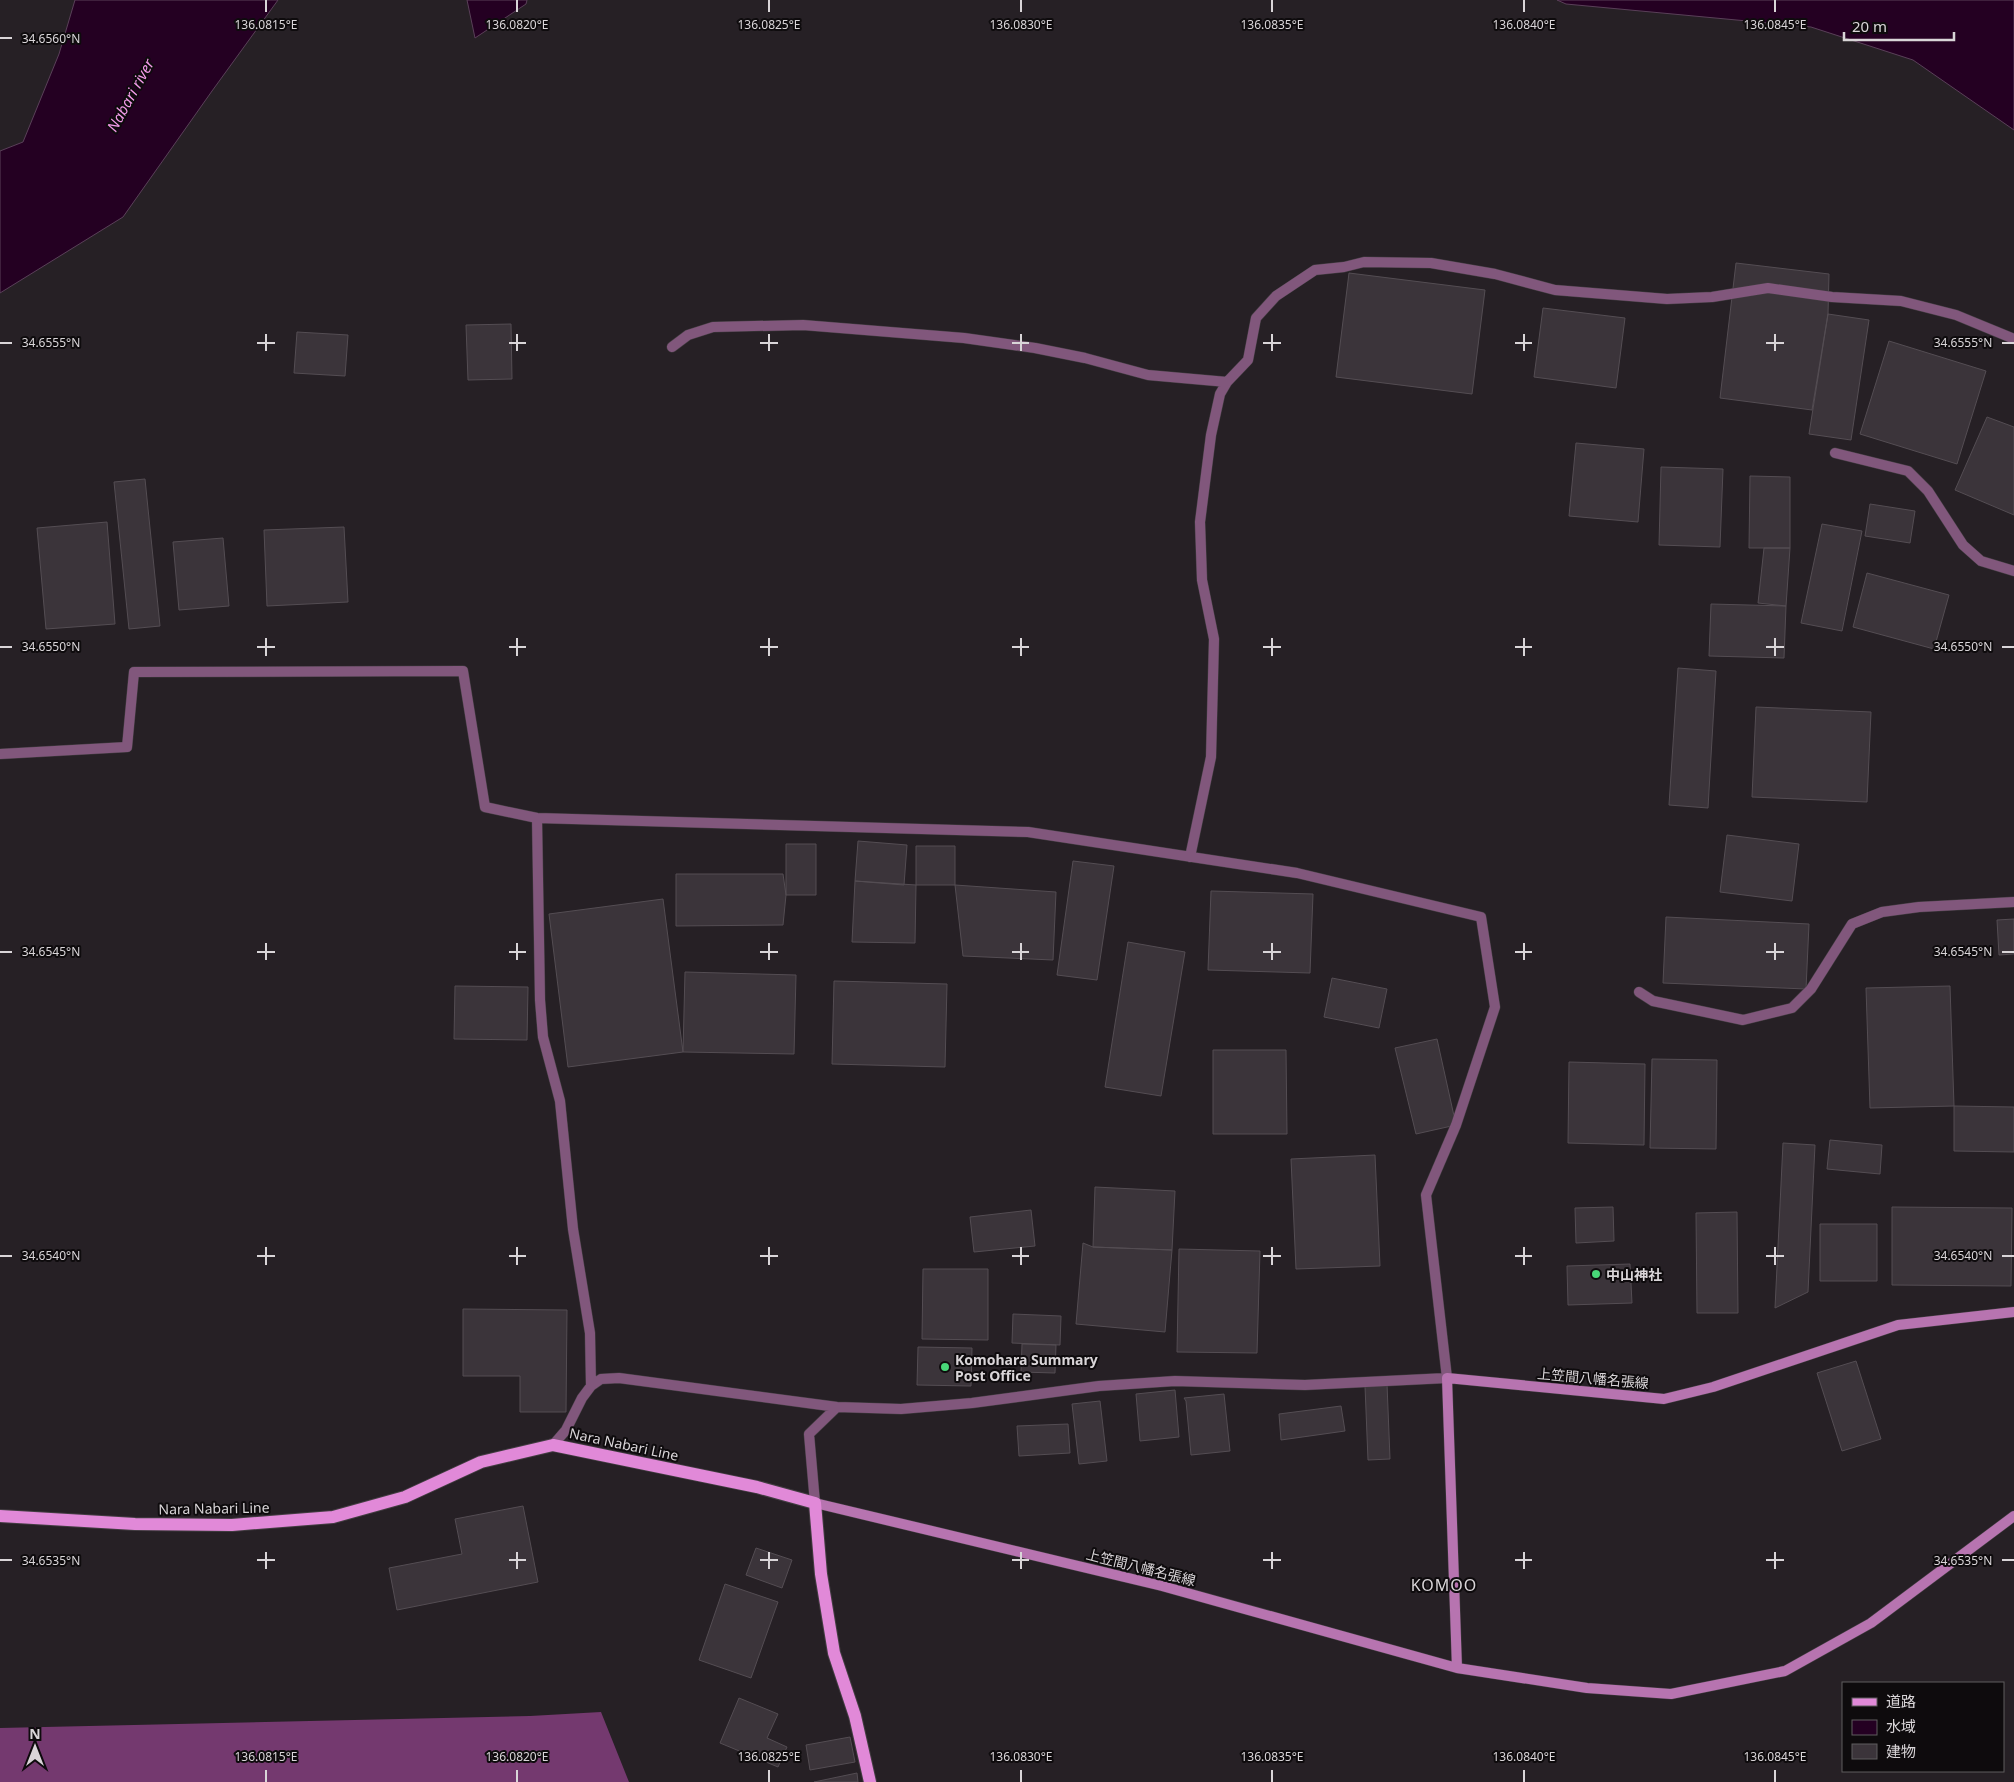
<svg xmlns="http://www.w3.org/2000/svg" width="2014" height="1782" font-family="'Noto Sans','Noto Sans JP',sans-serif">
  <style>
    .forest { fill: #74396f }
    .water { fill: #240022; stroke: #5a4059 }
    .building { fill: #3b343a; stroke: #544d53 }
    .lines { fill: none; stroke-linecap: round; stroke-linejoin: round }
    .street-casing { stroke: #433d42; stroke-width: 11 }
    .secondary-casing { stroke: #433d42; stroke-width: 11 }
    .primary-casing { stroke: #433d42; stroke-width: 14 }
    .street { stroke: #81577c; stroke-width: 10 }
    .secondary { stroke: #b774b0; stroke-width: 10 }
    .primary { stroke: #e189d8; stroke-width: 12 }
    .ticks { fill: none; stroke: #d9d5d8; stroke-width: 2 }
    .poi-dot { fill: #48d778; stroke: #0e0b0d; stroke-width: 2 }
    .labels { text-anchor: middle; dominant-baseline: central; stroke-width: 4; stroke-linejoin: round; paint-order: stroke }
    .poi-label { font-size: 14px; font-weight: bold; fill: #d9d5d8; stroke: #0e0b0d; text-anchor: start }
    .street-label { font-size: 14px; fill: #d9d5d8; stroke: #0e0b0d }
    .water-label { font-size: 15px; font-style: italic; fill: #f29be8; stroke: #0e0b0d }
    .quarter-label { font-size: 16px; letter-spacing: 1px; fill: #d9d5d8; stroke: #0e0b0d }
    .ticks-label { font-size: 12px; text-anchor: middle; fill: #d9d5d8; stroke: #0e0b0d; stroke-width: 4; stroke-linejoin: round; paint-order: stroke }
  </style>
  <rect width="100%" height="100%" fill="#262025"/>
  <!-- forest -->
  <path class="forest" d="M601,1712L629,1782H0V1728L530,1716Z"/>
  <!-- water -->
  <path class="water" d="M75,0H278L212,91L123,217L0,293V151L23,142L59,54Z
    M467,0H527L526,4L475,38Z
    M1557,0H2014V130L1913,60L1811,27L1566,4Z"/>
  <!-- building -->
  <path class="building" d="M1736,263L1829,274L1828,314L1812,410L1720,398Z
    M1349,273L1485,290L1472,394L1336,377Z
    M1543,308L1625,318L1616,388L1534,377Z
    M1828,314L1869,320L1851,440L1809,434Z
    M511,324L512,379L468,380L466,325Z
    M297,332L348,335L345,376L294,373Z
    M1889,341L1986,371L1957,464L1860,434Z
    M1987,417L2014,427V515L1955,490Z
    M1576,443L1644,449L1638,522L1569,516Z
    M1661,467L1723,469L1720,547L1659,545Z
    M1750,476L1790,477V548H1749Z
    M145,479L160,626L129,629L114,482Z
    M1870,504L1915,511L1910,543L1865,536Z
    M107,522L115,624L46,629L37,528Z
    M1822,524L1862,531L1842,631L1801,623Z
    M344,527L348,602L267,606L264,530Z
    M223,538L229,606L179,610L173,542Z
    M1764,548H1790L1786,606L1758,603Z
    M1867,573L1949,595L1934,649L1853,627Z
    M1711,604L1786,606L1784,658L1709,656Z
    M1678,668L1716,671L1708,808L1669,805Z
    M1756,707L1871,712L1867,802L1752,797Z
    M1727,835L1799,844L1792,901L1720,892Z
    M858,841L907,845L904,885L855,881Z
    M786,844H816V895H786Z
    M916,846H955V885H916Z
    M1073,861L1114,866L1097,980L1057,975Z
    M676,874H783L786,895L783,925L676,926Z
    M855,881L916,885L915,943L852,942Z
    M955,885L1056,892L1053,960L963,956Z
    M1211,891L1313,894L1310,973L1208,970Z
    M663,899L683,1052L568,1067L549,914Z
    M1666,917L1809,924L1806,989L1663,983Z
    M2014,919V954L1999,955L1997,920Z
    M1128,942L1185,952L1161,1096L1105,1087Z
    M685,972L796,975L794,1054L683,1052Z
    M1332,978L1387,989L1379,1028L1324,1017Z
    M834,981L947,984L945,1067L832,1064Z
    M455,986L528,987L527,1040L454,1039Z
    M1950,986L1954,1106L1870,1108L1866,988Z
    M1437,1039L1456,1125L1416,1134L1395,1048Z
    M1213,1050H1286L1287,1134H1213Z
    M1652,1059L1717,1060L1716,1149L1650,1148Z
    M1569,1062L1645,1064L1644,1145L1568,1143Z
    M1954,1106L2014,1107V1152L1954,1151Z
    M1830,1140L1882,1145L1880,1174L1827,1169Z
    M1783,1143L1815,1145L1808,1292L1775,1308Z
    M1375,1155L1380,1266L1296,1269L1291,1159Z
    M1095,1187L1175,1191L1172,1250L1093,1247Z
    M1613,1207L1614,1241L1576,1243L1575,1208Z
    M1892,1207L2012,1208L2011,1286L1892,1285Z
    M1031,1210L1035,1246L974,1252L970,1217Z
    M1737,1212L1738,1313H1697L1696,1213Z
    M1820,1224H1877V1281H1820Z
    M1083,1243L1093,1247L1172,1250L1165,1332L1076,1324Z
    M1179,1249L1260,1251L1257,1353L1177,1352Z
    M1630,1264L1632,1303L1568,1305L1567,1266Z
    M923,1269H988V1340L922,1339Z
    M463,1309L567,1310L566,1412H520V1376H463Z
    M1013,1314L1061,1316L1060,1345L1012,1343Z
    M1022,1344L1056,1345L1055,1373L1021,1372Z
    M918,1347L972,1348L971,1386L917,1385Z
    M1856,1361L1881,1439L1842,1451L1817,1373Z
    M1387,1384L1390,1459L1368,1460L1365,1386Z
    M1175,1390L1179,1437L1140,1441L1136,1394Z
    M1224,1394L1230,1451L1191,1455L1186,1401L1184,1398Z
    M1100,1401L1107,1461L1079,1464L1072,1404Z
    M1341,1406L1345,1431L1281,1440L1279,1414Z
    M1068,1424L1070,1453L1019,1456L1017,1426Z
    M523,1506L538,1582L397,1610L389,1568L462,1554L455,1519Z
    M756,1548L792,1560L782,1588L746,1575Z
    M725,1584L778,1602L751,1678L699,1660Z
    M739,1698L778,1714L767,1738L787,1747L778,1767L720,1743Z
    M850,1737L855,1762L810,1770L806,1745Z
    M857,1773L858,1782H814Z"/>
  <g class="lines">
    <!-- street casing -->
    <g class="street-casing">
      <path id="street" d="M672,347L688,335L713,327L803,325L964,338L1035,348L1085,358L1148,375L1227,382
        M1835,453L1908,471L1928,491L1963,545L1981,561L2014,571
        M0,754L127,747L134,672L463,671L485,807L537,818L1028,832L1297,873L1481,917L1495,1007L1456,1125L1426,1195L1447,1378L1305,1385L1175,1381L1099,1386L972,1403L901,1409L837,1407L619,1378L601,1379L591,1386L582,1398L566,1430L553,1445
        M537,818L540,1000L543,1037L560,1101L573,1229L590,1333L591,1386
        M1190,857L1211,757L1214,639L1202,580L1200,522L1211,435L1220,394L1227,382L1248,360L1256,318L1276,296L1315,270L1344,267L1364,262L1431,263L1495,274L1555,290L1667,299L1712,297L1768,288L1832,297L1901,301L1956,315L2014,339
        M1639,992L1653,1001L1743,1020L1792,1008L1811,989L1852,924L1882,912L1919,907L2014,902
        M815,1503L809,1434L837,1407"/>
    </g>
    <!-- secondary casing -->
    <g class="secondary-casing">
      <path id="secondary" d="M815,1503L1162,1586L1457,1668L1587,1688L1671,1694L1785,1671L1871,1623L2014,1516
        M1457,1668L1447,1378L1664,1399L1713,1387L1898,1325L2014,1312"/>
    </g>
    <!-- primary casing -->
    <g class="primary-casing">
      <path id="primary" d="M0,1516L135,1524L232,1525L333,1517L405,1497L481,1462L553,1445L757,1487L815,1503L821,1574L834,1653L855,1716L870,1782"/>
    </g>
    <!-- street -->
    <use href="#street" class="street"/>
    <!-- secondary -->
    <use href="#secondary" class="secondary"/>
    <!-- primary -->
    <use href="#primary" class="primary"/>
  </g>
  <!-- ticks -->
  <path class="ticks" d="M266,0V12M517,0V12M769,0V12M1021,0V12M1272,0V12M1524,0V12M1775,0V12M0,38H12M266,334V351M517,334V351M769,334V351M1021,334V351M1272,334V351M1524,334V351M1775,334V351M0,343H12M257,343H275M509,343H526M760,343H778M1012,343H1029M1263,343H1281M1515,343H1532M1766,343H1784M2002,343H2014M266,638V656M517,638V656M769,638V656M1021,638V656M1272,638V656M1524,638V656M1775,638V656M0,647H12M257,647H275M509,647H526M760,647H778M1012,647H1029M1263,647H1281M1515,647H1532M1766,647H1784M2002,647H2014M266,943V960M517,943V960M769,943V960M1021,943V960M1272,943V960M1524,943V960M1775,943V960M0,952H12M257,952H275M509,952H526M760,952H778M1012,952H1029M1263,952H1281M1515,952H1532M1766,952H1784M2002,952H2014M266,1247V1265M517,1247V1265M769,1247V1265M1021,1247V1265M1272,1247V1265M1524,1247V1265M1775,1247V1265M0,1256H12M257,1256H275M509,1256H526M760,1256H778M1012,1256H1029M1263,1256H1281M1515,1256H1532M1766,1256H1784M2002,1256H2014M266,1552V1569M517,1552V1569M769,1552V1569M1021,1552V1569M1272,1552V1569M1524,1552V1569M1775,1552V1569M0,1560H12M257,1560H275M509,1560H526M760,1560H778M1012,1560H1029M1263,1560H1281M1515,1560H1532M1766,1560H1784M2002,1560H2014M266,1770V1782M517,1770V1782M769,1770V1782M1021,1770V1782M1272,1770V1782M1524,1770V1782M1775,1770V1782"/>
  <!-- markers -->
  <g class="poi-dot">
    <circle cx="1596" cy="1274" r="5"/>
    <circle cx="945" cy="1367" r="5"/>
  </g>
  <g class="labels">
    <!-- poi labels -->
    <g class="poi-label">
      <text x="1606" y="1274">中山神社</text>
      <text x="955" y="1359">Komohara Summary<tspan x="955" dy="16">Post Office</tspan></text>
    </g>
    <!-- street labels -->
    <g class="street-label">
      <text transform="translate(1593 1378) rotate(5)">上笠間八幡名張線</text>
      <text transform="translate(624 1444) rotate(12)">Nara Nabari Line</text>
      <text transform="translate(214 1508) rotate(-1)">Nara Nabari Line</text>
      <text transform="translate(1141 1567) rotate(14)">上笠間八幡名張線</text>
    </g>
    <!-- water labels -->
    <g class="water-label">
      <text transform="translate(130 95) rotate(-61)">Nabari river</text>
    </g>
    <!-- quarter labels -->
    <g class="quarter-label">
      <text x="1444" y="1585">KOMOO</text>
    </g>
  </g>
  <g class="ticks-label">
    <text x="266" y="29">136.0815°E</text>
    <text x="517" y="29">136.0820°E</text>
    <text x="769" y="29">136.0825°E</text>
    <text x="1021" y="29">136.0830°E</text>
    <text x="1272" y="29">136.0835°E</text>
    <text x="1524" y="29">136.0840°E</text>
    <text x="1775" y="29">136.0845°E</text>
    <text x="51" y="43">34.6560°N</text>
    <text x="51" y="347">34.6555°N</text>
    <text x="1963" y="347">34.6555°N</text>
    <text x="51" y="651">34.6550°N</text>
    <text x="1963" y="651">34.6550°N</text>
    <text x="51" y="956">34.6545°N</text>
    <text x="1963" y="956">34.6545°N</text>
    <text x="51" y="1260">34.6540°N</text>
    <text x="1963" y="1260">34.6540°N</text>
    <text x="51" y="1565">34.6535°N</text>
    <text x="1963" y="1565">34.6535°N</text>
    <text x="266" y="1761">136.0815°E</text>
    <text x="517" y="1761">136.0820°E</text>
    <text x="769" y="1761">136.0825°E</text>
    <text x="1021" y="1761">136.0830°E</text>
    <text x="1272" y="1761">136.0835°E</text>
    <text x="1524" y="1761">136.0840°E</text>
    <text x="1775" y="1761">136.0845°E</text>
  </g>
  <!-- legend -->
  <rect x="1842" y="1682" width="162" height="90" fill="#0e0b0d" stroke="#5f5c5e"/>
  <rect x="1852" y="1698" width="25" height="8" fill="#e189d8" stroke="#5f5c5e"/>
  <text x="1886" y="1707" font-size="15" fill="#d9d5d8">道路</text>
  <rect x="1852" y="1720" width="25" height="15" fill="#240022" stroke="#5f5c5e"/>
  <text x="1886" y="1732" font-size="15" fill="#d9d5d8">水域</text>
  <rect x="1852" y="1744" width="25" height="15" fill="#3b343a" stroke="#5f5c5e"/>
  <text x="1886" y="1757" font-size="15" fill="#d9d5d8">建物</text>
  <!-- north arrow -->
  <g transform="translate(35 1747)" stroke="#0e0b0d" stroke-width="4" paint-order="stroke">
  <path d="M0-4L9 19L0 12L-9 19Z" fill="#d9d5d8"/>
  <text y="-8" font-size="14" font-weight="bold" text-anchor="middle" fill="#d9d5d8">N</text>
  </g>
  <!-- scale -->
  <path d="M1844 32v8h110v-8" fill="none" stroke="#d9d5d8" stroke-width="2.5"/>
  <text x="1852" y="32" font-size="15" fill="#d9d5d8" stroke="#0e0b0d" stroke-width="4" paint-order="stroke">20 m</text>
</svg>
